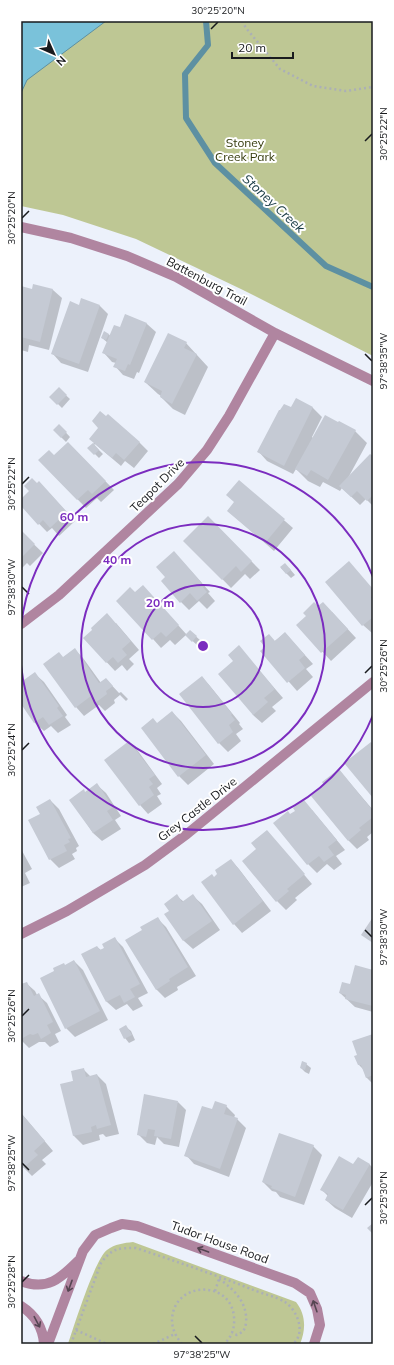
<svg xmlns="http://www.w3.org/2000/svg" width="394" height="1365" font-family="Mulish,sans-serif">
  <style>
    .green { fill: #bec794 }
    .water { fill: #7ac2da; stroke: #5d90a2 }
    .shadow { fill: #0003 }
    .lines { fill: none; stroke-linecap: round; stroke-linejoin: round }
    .stream { stroke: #5d90a2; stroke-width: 6 }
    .building { fill: #c5cad4 }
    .path { stroke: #abafb7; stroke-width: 2.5; stroke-dasharray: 2 3; stroke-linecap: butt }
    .minor { stroke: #b085a0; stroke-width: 10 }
    .oneway { stroke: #554552 }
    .ticks { fill: none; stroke: #191b1e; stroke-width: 1.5 }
    .ring { fill: none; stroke: #7b2cbf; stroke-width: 2 }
    .labels { text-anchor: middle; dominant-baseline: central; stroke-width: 4; stroke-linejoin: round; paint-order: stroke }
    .park-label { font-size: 12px; fill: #353b0d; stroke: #fff }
    .street-label { font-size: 12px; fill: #191b1e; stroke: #fff }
    .water-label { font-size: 13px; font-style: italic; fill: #143741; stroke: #fff }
    .centre { fill: #7b2cbf; stroke: #fff; stroke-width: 2 }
    .ring-label { font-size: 12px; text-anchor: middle; font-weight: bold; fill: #7b2cbf; stroke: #fff; stroke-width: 4; stroke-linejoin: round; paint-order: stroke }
    .neatline { fill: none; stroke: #191b1e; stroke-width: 1.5 }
    .ticks-label { font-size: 10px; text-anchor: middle; fill: #191b1e }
  </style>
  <rect width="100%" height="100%" fill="#ecf1fb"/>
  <!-- green -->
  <path class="green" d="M21,21H373V356L243,290L136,239L63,215L21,206Z
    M133,1242L296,1302C306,1315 306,1329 300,1344H68C74,1326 95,1259 107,1250C115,1244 124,1243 133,1242Z"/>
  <!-- water -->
  <path class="water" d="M21,21H106L27,80L21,93Z"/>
  <!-- shadow -->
  <path class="shadow" d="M21,287L32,290H53L62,298L49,350L29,345L28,352L21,350Z
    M80,306H100L108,314L88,372L61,363L53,354Z
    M126,315L147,324L156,332L139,373L137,372L134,379L123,375L115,366L116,363L112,362L104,353L108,343L102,338L108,334L111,336L120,329Z
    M186,343L208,367L185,415L173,409L161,397V396L158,394L145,382Z
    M59,389L70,399L62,408L51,397Z
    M296,400L313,408L322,417L312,437L313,438L355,431L367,443L348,478L373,458V506L366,499L360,505L342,488L340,491L323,482L320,487L308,481L296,469L293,474L267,461L259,452L292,409Z
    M59,425L70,437L66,442L54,430Z
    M99,428L139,442L148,451L134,468L125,461L121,466L95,444L94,445L103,454L99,458L89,448L94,443Z
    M68,443L114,490L101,502L97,498L86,508L39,460L54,456Z
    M239,481L293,528L274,551L228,511L235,503Z
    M47,491L75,521L59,536L52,528L47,532L21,505V500Z
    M208,517L260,570L250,579L245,574L231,588L185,541Z
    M21,532L43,553L30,566L27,563L21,569Z
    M182,561L210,592L208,593L215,601L207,609L199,601L189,610L181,602Z
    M281,568H289L295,575L291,578Z
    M373,589V632L372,633L363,625Z
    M135,594L151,595L187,635L190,631L201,641L197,645L186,635L175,645L170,640L161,648L153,639Z
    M332,612L356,638L331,661L298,625Z
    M116,623L139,650L129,659L134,664L127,671L122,665L115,671L84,638Z
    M285,633L313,664L306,669L313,677L297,691L262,651Z
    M239,647L283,698L272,707L276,711L262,723L253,715L234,661Z
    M75,650L83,658L101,683L106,679L119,693L121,692L128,699L126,701L120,695L114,700L115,703L105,711L99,705L84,716L76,707L64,658Z
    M35,674L44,682L67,715L65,717L71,725L58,733L51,726L44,731L35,723L21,702V697L24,695L21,690V683Z
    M202,677L210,686L240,723L239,724L243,729L236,734L241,741L228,752L219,743Z
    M172,712L181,721L214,764L188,785L179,776L157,724Z
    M129,742L138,751L162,784L157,788L161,794L157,796L162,804L148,814L140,805Z
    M339,770L373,810V832L367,837L369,840L357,849L349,841L312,796L326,785Z
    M97,785L106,793L121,816L115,820L121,829L102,841L93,833L71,800L85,793Z
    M50,800L59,809L79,846L76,848L77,851L72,854L75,859L59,868L50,859L30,821L41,815Z
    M312,810L345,850L336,856L342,864L334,870L327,864L317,873L308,864L291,816Z
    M267,831L312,884L295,898L297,900L286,910L277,901L258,849Z
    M21,849L32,869L25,873L30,883L21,887Z
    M231,860L239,869L271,911L242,933L234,924L214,878L219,875Z
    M177,896L184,902L193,896L202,904L220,930L193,949L184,941L166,914L170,911Z
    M157,918L166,927L196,976L177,987L178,990L165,998L156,989Z
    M115,939L123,947L148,993L138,998L143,1006L133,1011L127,1004L116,1010L107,1002L82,955L97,947L101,950L105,948Z
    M74,961L83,970L108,1020L75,1037L66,1028Z
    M373,971V1012L355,1007L340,993Z
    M26,983L35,991L37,995H38L47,1003L61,1031L55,1034L59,1042L50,1047L45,1042H39L29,1048L21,1040V985Z
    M126,1027L131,1031L135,1040L129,1043L125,1038Z
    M373,1035V1084L366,1077L364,1070L359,1065L358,1055Z
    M306,1064L311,1068L309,1074L305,1072L301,1068Z
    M83,1069L91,1077L97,1075L106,1084L119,1134L106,1137L103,1134L99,1135L100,1140L83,1145L74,1136L61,1085L74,1081Z
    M178,1102L186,1110L179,1147L164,1144L157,1137L155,1145L147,1143L138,1134Z
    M226,1106L235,1115L234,1118L237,1119L246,1128L229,1177L194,1164L186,1155L213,1111Z
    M21,1113L53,1151L42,1160L46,1164L32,1176L21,1165Z
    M313,1146L322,1155L304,1205L280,1197L276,1192L272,1191L263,1182Z
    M369,1164L373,1168V1182L352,1218L335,1208L326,1200L328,1196L321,1189L353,1166Z"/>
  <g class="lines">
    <!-- stream -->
    <path class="stream" d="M206,21L208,45L185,74L186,118L215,163L326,266L373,287"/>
  </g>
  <!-- building -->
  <path class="building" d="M33,284L53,289L40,342L21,337V286L32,289Z
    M81,298L100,305L79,364L51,354L70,301L79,305Z
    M125,314L147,323L130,365L128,364L125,371L113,367L117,359L102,353L114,325L120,327Z
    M104,331L109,334L106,340L101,338Z
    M168,333L187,342L184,348L197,354L172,404L160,397L162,391L144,382Z
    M59,387L67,395L57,405L49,397Z
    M296,398L313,407L284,466L257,452L279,410H280L284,404L291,407Z
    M100,411L106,416L108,414L140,442L124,460L116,453L112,458L89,439L98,428L92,421Z
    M325,415L338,422L339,421L356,430L328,480L311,470L307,476L295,469Z
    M59,424L67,432L61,438L53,430Z
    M68,442L106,481L92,494L88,490L77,500L38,460L49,450L54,455Z
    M93,443L99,450L94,455L87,448Z
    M370,454L373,456V495L367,501L357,491L351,497L339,486Z
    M32,478L37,483L39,481L67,512L50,528L43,520L38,525L21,506V499L29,491L24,486Z
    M239,480L285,519L265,543L227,511L234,502L226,495Z
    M208,516L252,561L241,572L236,566L222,580L183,541Z
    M21,530L35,544L21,558Z
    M174,551L202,583L200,584L207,592L197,601L190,593L180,603L161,581L165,577L156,567Z
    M349,561L373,589V596L371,597L373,600L372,606L373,617L362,626L325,582Z
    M285,563L291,570L286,574L280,567Z
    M143,585L179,625L166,637L161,632L152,640L116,601L130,587L135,592Z
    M314,602L318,606L323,602L348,629L321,653L296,625L306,616L303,613Z
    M107,613L131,641L122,649L127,655L118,663L113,657L106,663L83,638L92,630L91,628Z
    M190,630L197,636L192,642L185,635Z
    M285,632L305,655L299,660L305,668L287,683L260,651L265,647L260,641L269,634L275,641Z
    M239,645L275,689L264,698L268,702L253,715L218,674L233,661L228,655Z
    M75,648L99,683L106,678L113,686L106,691L107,694L95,703L91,696L75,708L43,664L59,652L63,657Z
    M35,672L59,706L57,708L63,716L49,725L43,717L34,723L21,704V696L23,694L21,692V682Z
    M202,676L232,714L231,715L235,720L229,725L233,732L218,744L179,694Z
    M172,711L206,755L178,777L141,728L153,718L157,723Z
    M129,741L155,775L149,779L153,784L149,787L154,795L139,806L104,760Z
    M371,742L373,745V798L344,763Z
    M339,769L373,811V817L359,828L361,830L348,841L311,796L324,785L322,782Z
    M97,783L113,807L107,811L113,820L93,833L69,800L84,789L85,792Z
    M50,799L71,838L68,839L70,842L64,845L67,851L49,860L28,820L40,814L36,807Z
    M304,800L337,840L328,847L334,855L324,862L319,856L307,865L273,823L288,811L290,814L295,811L293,808Z
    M267,830L305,874L287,889L289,891L276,902L242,861L256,849L251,843Z
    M231,859L263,901L233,925L201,882L212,874L214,877L217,874L215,870Z
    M177,894L182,902L193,894L212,921L183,941L164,914L169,911L164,904Z
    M158,917L188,967L169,979L170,981L156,990L125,940L142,930L140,927Z
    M373,917V943L361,935Z
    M115,937L140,984L130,989L135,997L124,1003L120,995L106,1002L81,954L97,946L100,950L104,948L102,944Z
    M74,960L100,1011L65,1029L40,978L54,971L53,968L64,963L65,965Z
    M355,965L373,970V1006L345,999L346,995L339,993L342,982L350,984Z
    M27,982L34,996L39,993L53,1022L47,1025L51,1033L41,1039L38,1033L33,1035L30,1034L21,1039V984Z
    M126,1025L132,1035L124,1039L119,1029Z
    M373,1034V1075L366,1078L361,1065H358L354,1056L357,1055L352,1041Z
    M302,1061L307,1063L305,1070L300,1068Z
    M84,1068L86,1077L97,1074L111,1125L97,1129L96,1125L91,1127L92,1132L73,1136L60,1084L73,1081L71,1071Z
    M144,1094L178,1101L171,1139L154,1136L155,1130L148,1129L146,1137L137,1135Z
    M215,1101L227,1105L224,1114L238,1118L220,1169L184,1156L202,1106L212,1109Z
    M21,1113L45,1141L34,1151L38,1155L23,1168L21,1166Z
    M279,1133L314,1145L295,1197L271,1188L272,1186L262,1182Z
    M339,1156L353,1164L358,1157L370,1164L343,1210L325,1200L328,1194L320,1190Z
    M373,1223V1234L367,1228Z"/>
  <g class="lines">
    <!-- path -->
    <path class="path" d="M242,21L246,28L280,69L313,86L346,91L373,87
      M219,1279C234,1289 248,1303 246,1323C245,1330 243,1332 237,1335L232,1333
      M215,1291L219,1279
      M76,1330L107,1344
      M71,1344L101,1263C112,1248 118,1248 136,1248C175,1261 213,1274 251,1289C260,1293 277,1297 285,1302C298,1311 306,1333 293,1344
      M153,1344L175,1334
      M182,1344C176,1337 172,1329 172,1320C173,1281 231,1279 234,1317C235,1327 232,1337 224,1344"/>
    <!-- minor -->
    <path class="minor" d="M21,227L71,238L127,256L176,277L275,333L373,381
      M21,624L59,595L178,484L207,450L229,416L275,333
      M21,934L67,911L145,865L187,834L373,682
      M21,1281C47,1291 60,1279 78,1261
      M21,1306C35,1315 43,1328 44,1344
      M48,1344L83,1251L95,1235L111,1228L122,1224L137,1226L295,1283L310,1293L317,1309L320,1325L314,1344"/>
  </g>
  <!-- one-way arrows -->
  <defs><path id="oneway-shaft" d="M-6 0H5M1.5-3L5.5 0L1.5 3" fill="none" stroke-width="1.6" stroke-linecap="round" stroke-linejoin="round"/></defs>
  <g class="oneway">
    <use href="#oneway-shaft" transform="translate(203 1250) rotate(-160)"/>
    <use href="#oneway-shaft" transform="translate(70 1286) rotate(110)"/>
    <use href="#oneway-shaft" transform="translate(315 1306) rotate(-109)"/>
    <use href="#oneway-shaft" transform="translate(37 1322) rotate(62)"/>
  </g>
  <!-- ticks -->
  <path class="ticks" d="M211,29L218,22M365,141L372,134M22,218L29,211M365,354L372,361M22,484L29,477M22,587L29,594M365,673L372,666M22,750L29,743M365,930L372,937M22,1016L29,1009M22,1163L29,1170M365,1205L372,1198M22,1282L29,1275M195,1336L202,1343"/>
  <!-- distance rings -->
  <g class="ring">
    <circle cx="203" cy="646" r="61"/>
    <circle cx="203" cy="646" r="122"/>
    <path d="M373 715A183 183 0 0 1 21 665M21 627A183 183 0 0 1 373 577"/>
  </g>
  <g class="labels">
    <!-- park labels -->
    <g class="park-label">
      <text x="245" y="142">Stoney<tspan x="245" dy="14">Creek Park</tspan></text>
    </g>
    <!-- street labels -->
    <g class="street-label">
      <text transform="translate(207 281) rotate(28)">Battenburg Trail</text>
      <text transform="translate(157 485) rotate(-45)">Teapot Drive</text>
      <text transform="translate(197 809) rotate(-38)">Grey Castle Drive</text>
      <text transform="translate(220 1242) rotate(20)">Tudor House Road</text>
    </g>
    <!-- water labels -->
    <g class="water-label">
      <text transform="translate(274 203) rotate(43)">Stoney Creek</text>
    </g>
  </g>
  <circle cx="203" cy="646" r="6" class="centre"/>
  <g class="ring-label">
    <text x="74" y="521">60 m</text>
    <text x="117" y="564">40 m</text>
    <text x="160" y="607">20 m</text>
  </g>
  <!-- border -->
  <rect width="394" height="1365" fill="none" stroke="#ffffff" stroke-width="44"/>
  <!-- north arrow -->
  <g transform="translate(54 54) rotate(135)" stroke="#ffffff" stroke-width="3" paint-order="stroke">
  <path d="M0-3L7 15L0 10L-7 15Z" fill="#191b1e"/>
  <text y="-6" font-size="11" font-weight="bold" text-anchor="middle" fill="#191b1e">N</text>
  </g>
  <!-- scale -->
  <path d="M232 52v6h61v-6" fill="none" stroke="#191b1e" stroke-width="2"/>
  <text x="238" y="52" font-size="12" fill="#191b1e" stroke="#ffffff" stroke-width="3" paint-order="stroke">20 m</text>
  <rect x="22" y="22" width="350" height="1321" class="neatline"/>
  <g class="ticks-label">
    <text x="218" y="14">30°25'20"N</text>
    <text transform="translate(383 134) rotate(-90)" y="4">30°25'22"N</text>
    <text transform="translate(11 218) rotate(-90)" y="4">30°25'20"N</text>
    <text transform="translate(383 361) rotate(-90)" y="4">97°38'35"W</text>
    <text transform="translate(11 484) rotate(-90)" y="4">30°25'22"N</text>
    <text transform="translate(11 587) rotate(-90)" y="4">97°38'30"W</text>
    <text transform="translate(383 666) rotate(-90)" y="4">30°25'26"N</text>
    <text transform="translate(11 750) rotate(-90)" y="4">30°25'24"N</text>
    <text transform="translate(383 937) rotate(-90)" y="4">97°38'30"W</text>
    <text transform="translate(11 1016) rotate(-90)" y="4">30°25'26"N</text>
    <text transform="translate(11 1163) rotate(-90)" y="4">97°38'25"W</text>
    <text transform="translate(383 1198) rotate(-90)" y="4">30°25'30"N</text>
    <text transform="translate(11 1282) rotate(-90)" y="4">30°25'28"N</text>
    <text x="202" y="1358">97°38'25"W</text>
  </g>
</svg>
